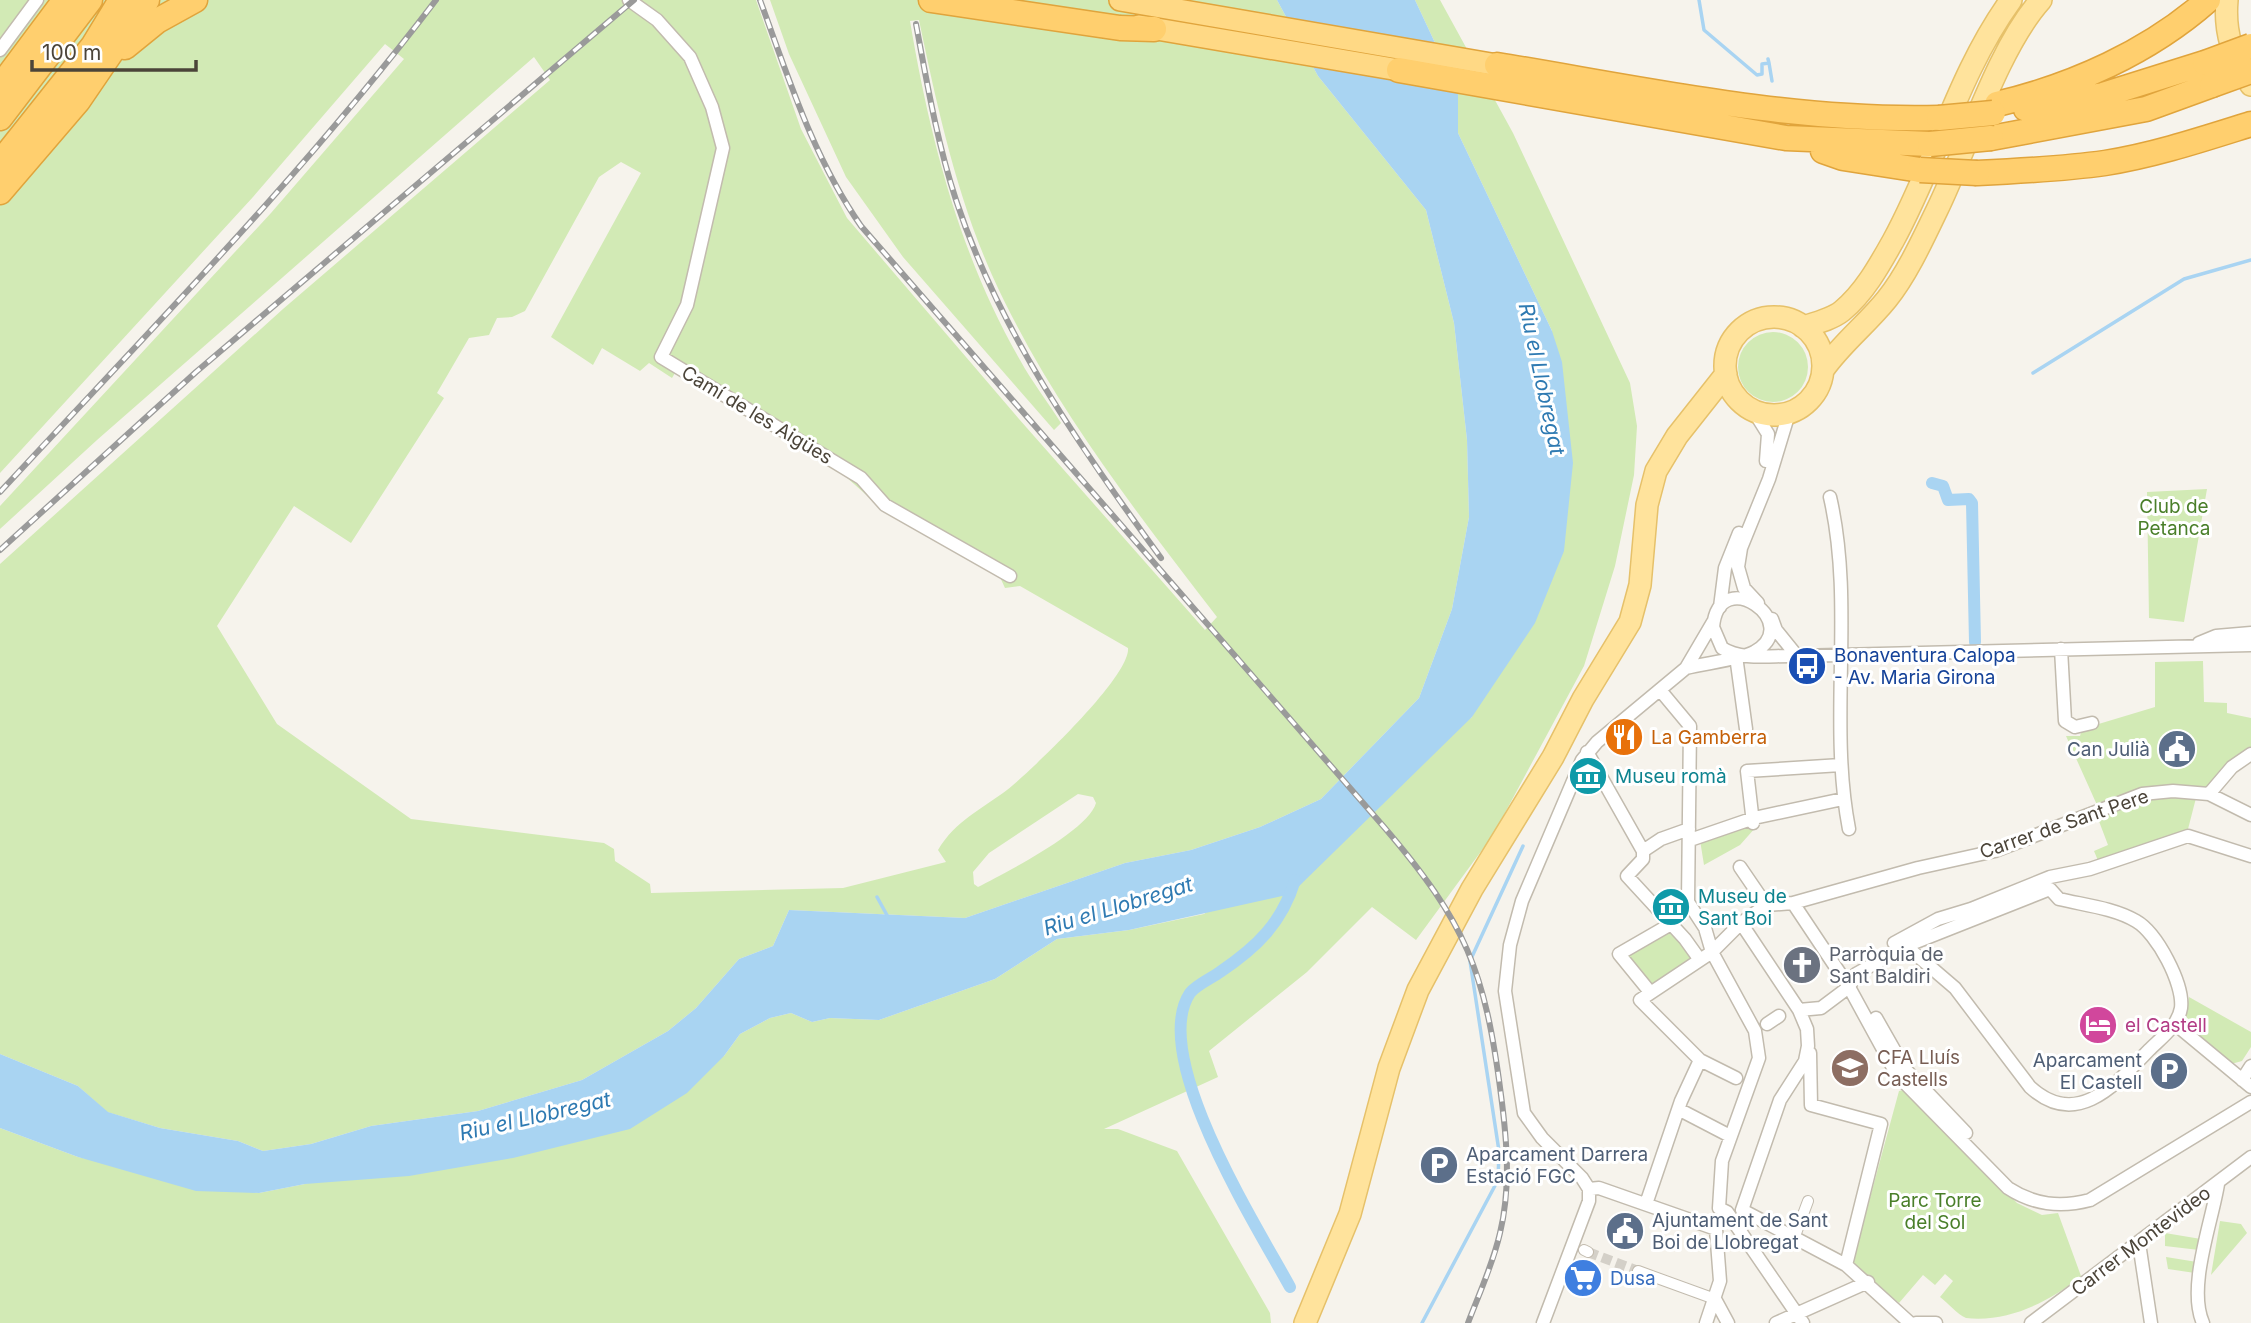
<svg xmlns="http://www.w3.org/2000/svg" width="2251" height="1323" font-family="Inter,sans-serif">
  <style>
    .green { fill: #d2eab5; fill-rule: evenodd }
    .water { fill: #a9d4f2 }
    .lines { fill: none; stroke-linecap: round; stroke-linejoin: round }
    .stream { stroke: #a9d4f2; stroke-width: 3.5 }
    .canal { stroke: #a9d4f2; stroke-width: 12 }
    .pedestrian-tunnel { stroke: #d4d0c8; stroke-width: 10; stroke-dasharray: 10 5; stroke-linecap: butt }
    .pedestrian-casing { stroke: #c2bbae; stroke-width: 12 }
    .minor-casing { stroke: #c2bbae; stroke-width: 15 }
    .primary-casing { stroke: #e6c16a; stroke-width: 24 }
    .trunk-casing { stroke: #e0a43c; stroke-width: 24 }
    .motorway-casing { stroke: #e0a43c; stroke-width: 27 }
    .pedestrian { stroke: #fff; stroke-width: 10 }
    .minor { stroke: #fff; stroke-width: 12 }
    .primary { stroke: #ffe39c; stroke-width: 21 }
    .trunk { stroke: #ffd985; stroke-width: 21 }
    .motorway { stroke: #ffcf6e; stroke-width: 24 }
    .rail-casing { stroke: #9a9a9a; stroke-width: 6 }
    .rail { stroke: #fff; stroke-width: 3.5; stroke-dasharray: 10; stroke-linecap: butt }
    .motorway-bridge-casing { stroke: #e0a43c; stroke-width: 27; stroke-linecap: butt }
    .motorway-bridge { stroke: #ffcf6e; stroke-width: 24 }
    .labels { text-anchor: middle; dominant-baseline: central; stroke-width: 6; stroke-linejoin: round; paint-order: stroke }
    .street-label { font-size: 19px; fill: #4b4439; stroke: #fff }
    .park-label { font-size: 19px; fill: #4a7f2a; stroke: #fff }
    .transit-label { font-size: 19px; fill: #164399; stroke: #fff; text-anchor: start }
    .food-label { font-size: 19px; fill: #c56008; stroke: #fff; text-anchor: start }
    .service-label { font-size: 19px; fill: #4e5e75; stroke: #fff; text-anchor: end }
    .culture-label { font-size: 19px; fill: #0d838f; stroke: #fff; text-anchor: start }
    .worship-label { font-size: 19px; fill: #5b616d; stroke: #fff; text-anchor: start }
    .hotel-label { font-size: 19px; fill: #b23c85; stroke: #fff; text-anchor: start }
    .education-label { font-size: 19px; fill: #785e54; stroke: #fff; text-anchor: start }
    .shop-label { font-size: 19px; fill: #366cbe; stroke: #fff; text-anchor: start }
    .water-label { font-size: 21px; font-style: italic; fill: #2e7ab2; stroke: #fff }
  </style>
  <rect width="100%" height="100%" fill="#f6f3ec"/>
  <!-- green -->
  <path class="green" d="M0,0H756L801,129L847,218L1019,419L1205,630L1217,617C1134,509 1049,401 992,275C956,194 937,106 919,20L910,21C930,139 960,256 1020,360C1032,382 1048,402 1061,423L1054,430L903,257L846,177L789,54L770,0H1277L1318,76L1426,210L1454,323L1467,440L1469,517L1452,609L1419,698L1321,799L1260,827L1191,850L1125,863L965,918L789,910L773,946L739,959L696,1008L668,1031L582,1080L478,1111L371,1126L311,1144L263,1151L238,1141L160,1128L107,1112L78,1086L0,1054V564L283,309L550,80L534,57L97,440L0,529V506L271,213L404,59L385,44L253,197L0,473ZM621,162L641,173L551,337L593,365L602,348L640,371L649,363L672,378L678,368L845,476L882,509L999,575L1005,588L1020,586L1128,648C1131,676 1032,770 1007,790C982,809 955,821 938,850L946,862L843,888L651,893L650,884L615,861L614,849L604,843L411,819L277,724L217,626L294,506L351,543L444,398L437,393L469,338L489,335L497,318L512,317L525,311L599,177ZM1078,794L1093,797L1096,803C1088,831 1005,873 978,887L974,884L973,872L989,853Z
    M1415,0H1440L1513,133L1630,383L1637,426L1634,475L1615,566L1584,666L1493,835L1416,940L1372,907L1307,972L1209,1051L1218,1077L1104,1129H1118L1177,1151L1270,1313L1271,1323H0V1128L78,1157L259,1193L305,1184L724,1056L740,1034L770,1018L791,1013L812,1022L830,1018L879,1020L995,979L1057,939L1129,930L1204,914L1472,717L1552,331L1458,133V92Z
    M1738 367a35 35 0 1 1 70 0a35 35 0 1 1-70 0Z
    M2207,489L2184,622L2149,618L2147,492Z
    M2203,661L2204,702L2227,703V713L2251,718V749L2208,787L2148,786L2097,805L2066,736H2080L2082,729L2155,707V662Z
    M2148,796L2196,798L2187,833L2099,863L2094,851L2108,845L2097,816Z
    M1749,823L1756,827L1740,845L1704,865L1700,840Z
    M1671,928L1695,957L1650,986L1624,954Z
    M2189,997L2251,1032V1047L2242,1061L2231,1064L2184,1026Z
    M1907,1089L2017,1203L2042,1215L2058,1213L2081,1276C2051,1301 2008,1323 1966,1318C1957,1314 1948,1303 1940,1297L1953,1281L1945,1274L1935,1285L1923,1275L1899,1303L1852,1264L1899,1091Z
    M2220,1221L2241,1224L2247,1233L2211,1275Z
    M2165,1233L2201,1239L2199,1250L2165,1246Z
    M2166,1257L2197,1262L2195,1273L2168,1269Z"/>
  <!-- water -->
  <path class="water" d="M1277,0H1415L1458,92V133L1552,331L1562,362L1573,463L1564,551L1535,623L1472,717L1291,894L1129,930L1057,939L995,979L879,1020L830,1018L812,1022L791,1013L770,1018L740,1034L724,1056L687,1093L630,1129L513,1158L409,1176L305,1184L259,1193L196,1191L78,1157L0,1128V1054L78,1086L108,1112L160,1128L238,1141L263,1151L311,1144L371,1126L478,1111L582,1080L668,1031L696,1008L739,959L773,946L789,910L965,918L1125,863L1191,850L1260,827L1321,799L1419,698L1452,609L1469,517L1467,440L1454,323L1426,210L1318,76Z"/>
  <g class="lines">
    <!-- stream -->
    <path class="stream" d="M1699,0L1704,30L1757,75L1762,74V64L1769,63L1768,59
      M1769,63L1772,81
      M2033,373L2184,279L2251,260
      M877,897L888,917
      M1422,1323L1498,1180L1499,1151L1470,961L1523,846"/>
    <!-- canal -->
    <path class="canal" d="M1932,483L1943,486L1948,500L1969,499L1972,503L1975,642
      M1290,1287C1258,1228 1148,1056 1190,993C1196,985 1212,978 1220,972C1257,947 1282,923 1295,880"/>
    <!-- pedestrian-tunnel -->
    <path class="pedestrian-tunnel" d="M1588,1252L1638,1271"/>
    <!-- pedestrian casing -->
    <g class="pedestrian-casing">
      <path id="pedestrian" d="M1795,1236L1808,1201
        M1584,1250L1588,1252
        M1638,1271L1715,1299"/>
    </g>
    <!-- minor casing -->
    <g class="minor-casing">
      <path id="minor" d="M629,0L657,20L690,57L712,107L723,148L687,305L661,357L861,478L885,505L1010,576
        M0,50L37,0
        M1753,410L1768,434L1766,461
        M1830,497C1855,605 1828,720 1849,829
        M1758,603L1744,588L1738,567L1741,548L1769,479L1789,413
        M1720,607L1725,568L1739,533
        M1772,619L1776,630L1797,656
        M2199,643L2216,636L2251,633
        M2061,649L2065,721L2075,727L2092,723
        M1736,656L1746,729
        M1686,668C1705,663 1738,660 1754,652C1806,624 1719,562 1713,627L1722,648C1741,661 1774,655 1797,656L2251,645
        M1660,690L1690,726L1688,902L1705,928L1712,952L1755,1031L1759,1058L1722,1161L1719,1208L1727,1212L1803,1323
        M1587,752L1643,851V859L1627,876L1685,939L1700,960
        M2209,794L2232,767L2251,754
        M1753,823L1747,771L1841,765
        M1690,840L1754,818L1843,799
        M1643,851L1661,839L1689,829
        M1740,867L1766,905
        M1793,903L1849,987L1897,1075L2008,1188C2034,1205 2060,1208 2090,1200L2251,1102
        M1741,923L1799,1010L1807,1029L1808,1046L1805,1061L1780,1100L1742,1210
        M1894,943L1938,919L1971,909L2050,877L2090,869L2188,836L2251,856
        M1650,992L1619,954L1671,924
        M1799,1010L1821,1008L1849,987L1856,974L1906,946L2050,889L2059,899C2084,905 2114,908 2136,921C2157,933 2184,984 2181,1008C2178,1026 2161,1038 2149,1050C2116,1084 2077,1130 2030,1087L1955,988L1906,946
        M1876,1018L1905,1069L1966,1133
        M1767,1024L1779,1016
        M2175,1024L2251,1087
        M1810,1053L1811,1105L1881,1124L1846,1265
        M1736,1078L1700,1060L1640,1000L1712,952L1741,923L1766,905L1793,903L1918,868L1995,851L2142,794L2173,791L2209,794L2251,815
        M2242,1080L2251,1066
        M1680,1110L1730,1136
        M1589,1189L1599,1188L1716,1229L1720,1281L1706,1323
        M1646,1204L1681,1101L1700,1060
        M1742,1210L1846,1265L1910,1323
        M2139,1243L2151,1323
        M1715,1299L1728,1323
        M1543,1323L1589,1201V1189L1582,1178L1542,1138L1524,1113L1505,991L1510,945L1522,901L1582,760L1597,742L1686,668L1713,622
        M1776,1323L1868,1282
        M1916,1323H1936
        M2031,1323L2251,1157
        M2203,1323C2187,1287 2212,1222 2218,1184"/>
    </g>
    <!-- primary casing -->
    <g class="primary-casing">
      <path id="primary" d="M2227,0C2224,34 2233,57 2251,85
        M1725 366a49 49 0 1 1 98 0a49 49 0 1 1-98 0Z
        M1803,327C1816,323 1832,319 1842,311C1864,293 1879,266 1893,241C1936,163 1958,73 2011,0
        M1823,370C1842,343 1867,324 1887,299C1907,274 1923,239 1937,210C1967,149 1997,49 2041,0
        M1305,1323L1350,1214L1389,1068L1418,990L1472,889L1553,757L1583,699L1630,622L1640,585L1647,505L1656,471L1677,436L1726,374"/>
    </g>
    <!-- trunk casing -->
    <g class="trunk-casing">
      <path id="trunk" d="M1120,0L1497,65
        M1139,26L1399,70"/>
    </g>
    <!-- motorway casing -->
    <g class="motorway-casing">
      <path id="motorway" d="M931,0L1120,28L1154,29
        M125,47L157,21L195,0
        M1497,65C1643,89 1791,122 1939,118
        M1399,70L1786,138L1930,144
        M0,87L65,0
        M1997,104C2073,86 2149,52 2208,0
        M2026,109L2103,95L2205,63
        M0,118L90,0
        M1991,138L2146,109L2212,85
        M1823,151L1843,158L1920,170
        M0,163L93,46L121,0
        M1977,173C2020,171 2063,169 2105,163C2155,155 2203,139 2251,124
        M0,192L78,101L147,0"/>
    </g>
    <!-- pedestrian -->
    <use href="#pedestrian" class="pedestrian"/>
    <!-- minor -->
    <use href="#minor" class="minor"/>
    <!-- primary -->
    <use href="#primary" class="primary"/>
    <!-- trunk -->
    <use href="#trunk" class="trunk"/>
    <!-- motorway -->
    <use href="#motorway" class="motorway"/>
    <!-- rail casing -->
    <g class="rail-casing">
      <path id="rail" d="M760,0C789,79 813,157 861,226L1384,827C1466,923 1485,970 1501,1095C1507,1141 1511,1187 1500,1233C1493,1264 1479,1294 1468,1323
        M916,24C927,83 937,142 956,200C999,331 1080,447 1161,558
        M0,492C149,331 303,175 436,0
        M0,550L196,372L634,0"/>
    </g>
    <!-- rail -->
    <use href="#rail" class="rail"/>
    <!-- motorway-bridge casing -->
    <g class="motorway-bridge-casing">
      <path id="motorway-bridge" d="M2205,63L2251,46
        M2212,85L2251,71
        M1939,118L1993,113
        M1930,144L1991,138
        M1920,170L1977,173"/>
    </g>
    <!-- motorway-bridge -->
    <use href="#motorway-bridge" class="motorway-bridge"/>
  </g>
  <!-- icons -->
  <defs>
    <g id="bus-disc" transform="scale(2.0125)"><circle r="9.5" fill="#1a4fb4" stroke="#fff"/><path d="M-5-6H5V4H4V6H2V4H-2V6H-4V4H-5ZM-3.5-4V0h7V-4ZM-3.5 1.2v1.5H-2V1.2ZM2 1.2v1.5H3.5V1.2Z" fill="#fff"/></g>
    <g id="restaurant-disc" transform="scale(2.0125)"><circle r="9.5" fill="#e8710a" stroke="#fff"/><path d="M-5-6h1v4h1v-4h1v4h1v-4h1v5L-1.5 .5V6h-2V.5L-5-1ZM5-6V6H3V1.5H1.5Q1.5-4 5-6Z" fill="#fff"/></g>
    <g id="civic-disc" transform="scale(2.0125)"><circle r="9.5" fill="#5c6f8a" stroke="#fff"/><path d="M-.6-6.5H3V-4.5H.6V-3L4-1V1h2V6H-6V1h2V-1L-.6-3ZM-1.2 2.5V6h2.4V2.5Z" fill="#fff"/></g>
    <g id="museum-disc" transform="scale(2.0125)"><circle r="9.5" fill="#0f9aa8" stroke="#fff"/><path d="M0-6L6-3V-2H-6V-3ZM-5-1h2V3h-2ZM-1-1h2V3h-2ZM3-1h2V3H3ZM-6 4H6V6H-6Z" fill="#fff"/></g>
    <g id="church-disc" transform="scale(2.0125)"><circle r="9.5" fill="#6b7280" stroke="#fff"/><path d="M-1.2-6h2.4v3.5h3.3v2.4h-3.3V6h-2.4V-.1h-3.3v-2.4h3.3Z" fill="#fff"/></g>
    <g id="hotel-disc" transform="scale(2.0125)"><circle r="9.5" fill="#d1479c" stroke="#fff"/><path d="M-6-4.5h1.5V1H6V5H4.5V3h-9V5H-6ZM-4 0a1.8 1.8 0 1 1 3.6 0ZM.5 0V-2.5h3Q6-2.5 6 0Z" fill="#fff"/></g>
    <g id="school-disc" transform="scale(2.0125)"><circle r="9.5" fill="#8d6e63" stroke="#fff"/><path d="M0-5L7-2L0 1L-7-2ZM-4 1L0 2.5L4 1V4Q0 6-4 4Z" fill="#fff"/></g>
    <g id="parking-disc" transform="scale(2.0125)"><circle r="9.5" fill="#5c6f8a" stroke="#fff"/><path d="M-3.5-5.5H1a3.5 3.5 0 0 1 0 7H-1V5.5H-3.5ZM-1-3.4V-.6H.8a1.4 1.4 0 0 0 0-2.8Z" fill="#fff"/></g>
    <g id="supermarket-disc" transform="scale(2.0125)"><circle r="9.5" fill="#3f7fe0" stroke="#fff"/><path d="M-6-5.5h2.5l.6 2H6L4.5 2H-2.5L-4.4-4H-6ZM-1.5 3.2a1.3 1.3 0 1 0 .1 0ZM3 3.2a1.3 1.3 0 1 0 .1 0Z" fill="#fff"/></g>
  </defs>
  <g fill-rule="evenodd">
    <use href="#bus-disc" x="1807" y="666"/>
    <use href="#restaurant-disc" x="1624" y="737"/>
    <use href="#civic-disc" x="2177" y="749"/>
    <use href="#museum-disc" x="1588" y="776"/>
    <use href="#museum-disc" x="1671" y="907"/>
    <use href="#church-disc" x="1802" y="965"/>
    <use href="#hotel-disc" x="2098" y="1025"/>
    <use href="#school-disc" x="1850" y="1068"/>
    <use href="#parking-disc" x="2169" y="1071"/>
    <use href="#parking-disc" x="1439" y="1165"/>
    <use href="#civic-disc" x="1625" y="1231"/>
    <use href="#supermarket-disc" x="1583" y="1278"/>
  </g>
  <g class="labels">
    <!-- street labels -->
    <g class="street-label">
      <text transform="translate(757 415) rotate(31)">Camí de les Aigües</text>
      <text transform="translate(2064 824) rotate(-19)">Carrer de Sant Pere</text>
      <text transform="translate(2141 1241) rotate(-37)">Carrer Montevideo</text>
    </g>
    <!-- park labels -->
    <g class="park-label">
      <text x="2174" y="506">Club de<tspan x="2174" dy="22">Petanca</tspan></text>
      <text x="1935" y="1200">Parc Torre<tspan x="1935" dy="22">del Sol</tspan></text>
    </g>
    <!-- transit labels -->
    <g class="transit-label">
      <text x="1834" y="655">Bonaventura Calopa<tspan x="1834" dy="22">- Av. Maria Girona</tspan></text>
    </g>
    <!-- food labels -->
    <g class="food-label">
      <text x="1651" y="737">La Gamberra</text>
    </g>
    <!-- service labels -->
    <g class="service-label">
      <text x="2150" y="749">Can Julià</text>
      <text x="2142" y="1060">Aparcament<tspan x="2142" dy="22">El Castell</tspan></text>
      <text x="1466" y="1154" text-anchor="start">Aparcament Darrera<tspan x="1466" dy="22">Estació FGC</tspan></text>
      <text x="1652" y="1220" text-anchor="start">Ajuntament de Sant<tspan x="1652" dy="22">Boi de Llobregat</tspan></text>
    </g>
    <!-- culture labels -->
    <g class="culture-label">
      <text x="1615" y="776">Museu romà</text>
      <text x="1698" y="896">Museu de<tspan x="1698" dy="22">Sant Boi</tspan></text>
    </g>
    <!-- worship labels -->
    <g class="worship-label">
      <text x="1829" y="954">Parròquia de<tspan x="1829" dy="22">Sant Baldiri</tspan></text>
    </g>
    <!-- hotel labels -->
    <g class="hotel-label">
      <text x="2125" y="1025">el Castell</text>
    </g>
    <!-- education labels -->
    <g class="education-label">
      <text x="1877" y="1057">CFA Lluís<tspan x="1877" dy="22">Castells</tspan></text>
    </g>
    <!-- shop labels -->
    <g class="shop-label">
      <text x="1610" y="1278">Dusa</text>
    </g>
    <!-- water labels -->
    <g class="water-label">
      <text transform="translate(1542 379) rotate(78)">Riu el Llobregat</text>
      <text transform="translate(1118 906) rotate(-17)">Riu el Llobregat</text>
      <text transform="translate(535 1116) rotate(-13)">Riu el Llobregat</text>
    </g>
  </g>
  <!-- scale -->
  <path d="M32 60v10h164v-10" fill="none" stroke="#4b4439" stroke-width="3.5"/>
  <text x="42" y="60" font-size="21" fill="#4b4439" stroke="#ffffff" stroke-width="5" paint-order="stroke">100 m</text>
</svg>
